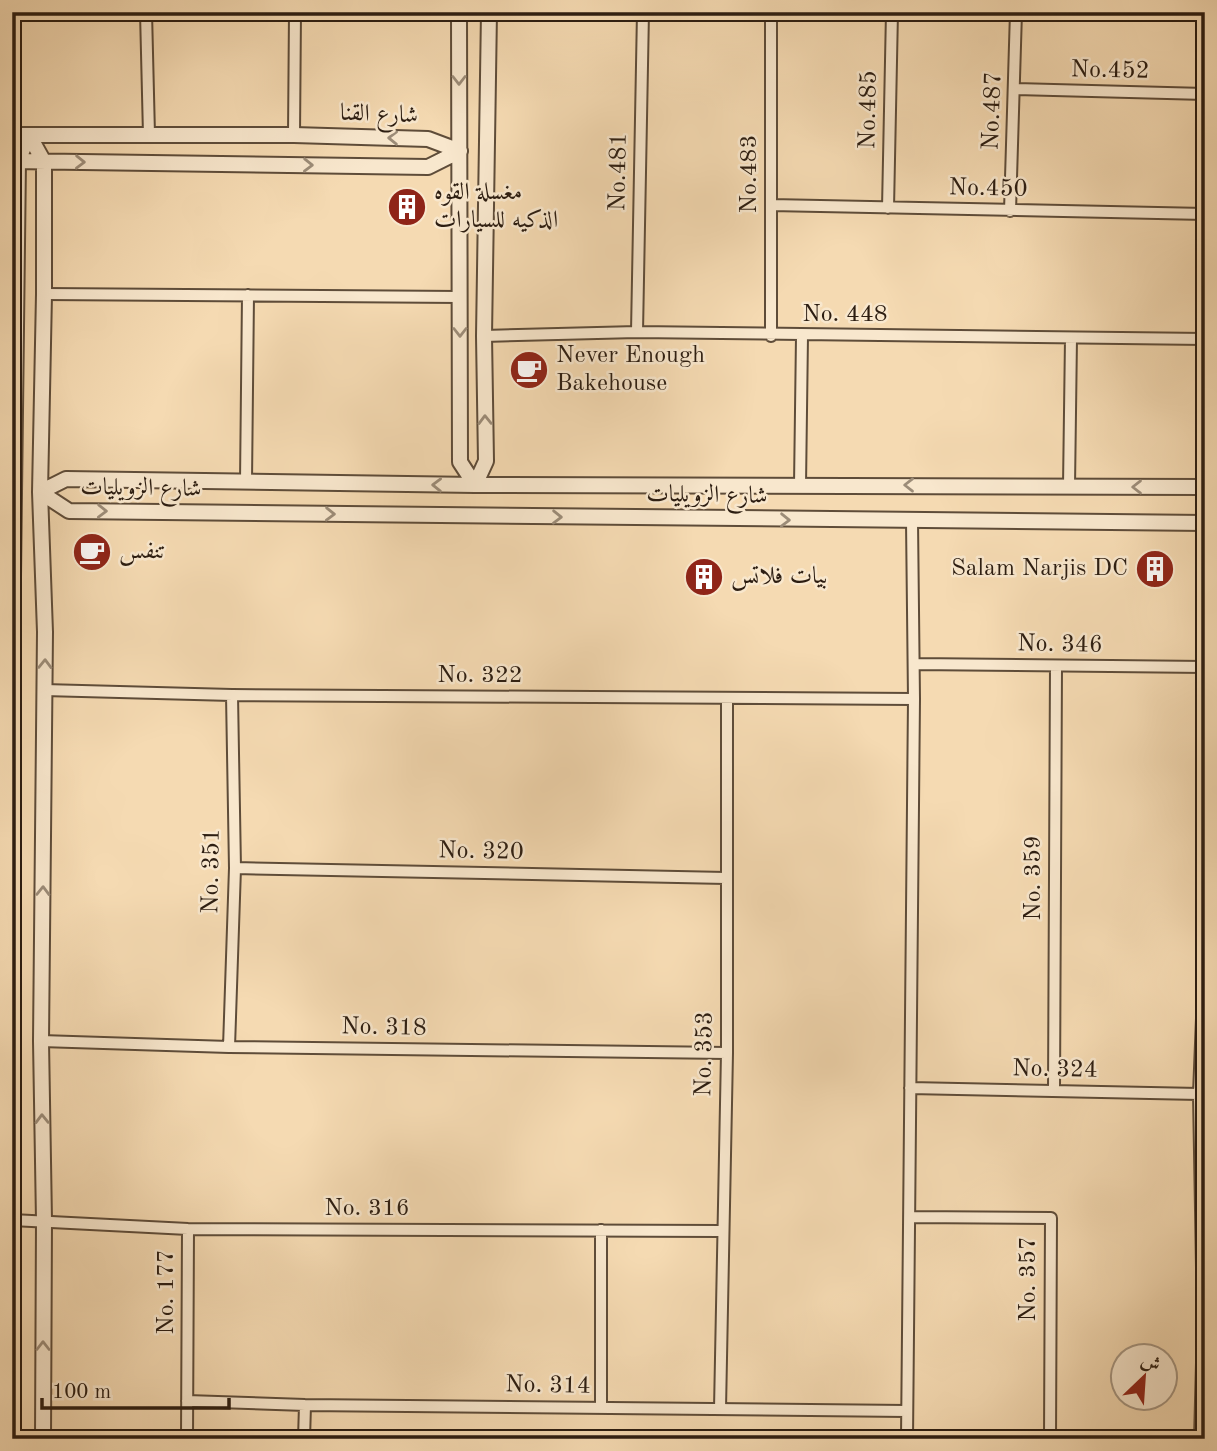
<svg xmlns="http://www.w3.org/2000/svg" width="1217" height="1451" font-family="'Old Standard TT',Amiri,serif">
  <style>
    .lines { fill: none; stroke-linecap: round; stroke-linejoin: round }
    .minor-casing { stroke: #5e4c39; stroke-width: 14 }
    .tertiary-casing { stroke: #5e4c39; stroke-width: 18 }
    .minor { stroke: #f8e7cd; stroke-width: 10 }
    .tertiary { stroke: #f8e7cd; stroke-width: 14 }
    .oneway { stroke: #9c8c78 }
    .labels { text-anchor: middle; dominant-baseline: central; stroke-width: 5; stroke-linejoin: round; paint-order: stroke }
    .street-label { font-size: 24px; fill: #2c1d11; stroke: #f8e7cd }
    .poi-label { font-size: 24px; fill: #2c1d11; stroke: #f8e7cd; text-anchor: start }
  </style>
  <rect width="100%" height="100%" fill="#f5dab2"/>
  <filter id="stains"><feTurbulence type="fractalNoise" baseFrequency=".00286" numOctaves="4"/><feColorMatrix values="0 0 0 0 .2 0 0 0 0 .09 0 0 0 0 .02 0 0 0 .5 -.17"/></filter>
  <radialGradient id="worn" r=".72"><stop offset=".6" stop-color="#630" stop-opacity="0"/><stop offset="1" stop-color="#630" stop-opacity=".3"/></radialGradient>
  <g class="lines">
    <!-- minor casing -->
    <g class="minor-casing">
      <path id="minor" d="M146,12L149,135
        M1015,89L1205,94
        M294,135L295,12
        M771,205L1205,214
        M888,208L892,12
        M1010,211L1016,12
        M44,294L460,297
        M637,332L643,12
        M484,336L637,332L1205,339
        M771,336V12
        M246,481L248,295
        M800,485L802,336
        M1069,486L1071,338
        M914,664L1205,667
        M44,690L232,695L914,699
        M235,868L726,878
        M41,1041L229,1047L727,1053
        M229,1047L235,868L232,695
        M910,1088L1199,1094
        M1054,1091L1056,666
        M910,1217L1051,1218L1050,1439
        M12,1220L188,1229L722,1231
        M601,1230V1407
        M187,1401L305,1405L907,1411
        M720,1409L727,1053V700
        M187,1439L188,1229
        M304,1439L305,1405
        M907,1439L914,699L912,521
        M1200,1439L1203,1325L1199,1094L1203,993V523"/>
    </g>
    <!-- tertiary casing -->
    <g class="tertiary-casing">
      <path id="tertiary" d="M459,12L460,462L475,485
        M12,135H294L428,139L460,151
        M29,135L44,162V294L40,492L45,632L41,1041L44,1221L43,1439
        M12,161L428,167L460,151
        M475,485L486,461L484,336L489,12
        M40,492L69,511L1205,523
        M40,492L66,479L475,485L1205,487
        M12,660L18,161L29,135
        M12,970V1035"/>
    </g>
    <!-- minor -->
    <use href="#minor" class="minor"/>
    <!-- tertiary -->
    <use href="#tertiary" class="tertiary"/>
  </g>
  <!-- one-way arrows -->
  <defs><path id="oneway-chevron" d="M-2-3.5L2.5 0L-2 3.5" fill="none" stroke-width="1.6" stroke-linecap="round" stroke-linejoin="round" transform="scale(1.75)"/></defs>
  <g class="oneway">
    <use href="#oneway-chevron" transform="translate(459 80) rotate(90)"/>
    <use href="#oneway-chevron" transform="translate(393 138) rotate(-179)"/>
    <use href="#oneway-chevron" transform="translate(80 162) rotate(1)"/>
    <use href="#oneway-chevron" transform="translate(308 165) rotate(1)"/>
    <use href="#oneway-chevron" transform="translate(460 332) rotate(90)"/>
    <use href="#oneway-chevron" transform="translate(485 420) rotate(-91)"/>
    <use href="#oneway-chevron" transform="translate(437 485) rotate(-179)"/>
    <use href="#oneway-chevron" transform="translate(909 485) rotate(-180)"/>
    <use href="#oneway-chevron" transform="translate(1137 487) rotate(-180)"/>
    <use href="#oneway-chevron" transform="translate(102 511) rotate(1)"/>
    <use href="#oneway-chevron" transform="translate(330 514) rotate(1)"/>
    <use href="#oneway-chevron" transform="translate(557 517) rotate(1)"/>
    <use href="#oneway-chevron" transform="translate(785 520) rotate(1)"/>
    <use href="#oneway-chevron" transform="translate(45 664) rotate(-89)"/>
    <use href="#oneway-chevron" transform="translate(43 891) rotate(-89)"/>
    <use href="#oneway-chevron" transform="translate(42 1119) rotate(-91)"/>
    <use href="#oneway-chevron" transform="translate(43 1346) rotate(-90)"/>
  </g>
  <!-- icons -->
  <defs>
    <g id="building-disc" transform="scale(2.0125)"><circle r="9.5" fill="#8f2418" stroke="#f8e7cd"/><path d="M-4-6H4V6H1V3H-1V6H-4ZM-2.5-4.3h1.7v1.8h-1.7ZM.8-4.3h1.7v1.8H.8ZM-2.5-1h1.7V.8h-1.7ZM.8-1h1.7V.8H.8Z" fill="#fff"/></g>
    <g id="cafe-disc" transform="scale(2.0125)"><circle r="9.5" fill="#8f2418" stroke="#f8e7cd"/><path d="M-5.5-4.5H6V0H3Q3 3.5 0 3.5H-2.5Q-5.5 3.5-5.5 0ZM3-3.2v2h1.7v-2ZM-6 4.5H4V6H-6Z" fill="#fff"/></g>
  </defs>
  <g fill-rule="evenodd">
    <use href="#building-disc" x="407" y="207"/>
    <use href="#cafe-disc" x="529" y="370"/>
    <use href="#cafe-disc" x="92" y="552"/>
    <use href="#building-disc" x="1155" y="569"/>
    <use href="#building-disc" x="704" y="577"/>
  </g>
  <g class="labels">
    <!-- street labels -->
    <g class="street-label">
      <text transform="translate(1110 71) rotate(1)">No.452</text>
      <text transform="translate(869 110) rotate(-89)">No.485</text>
      <text transform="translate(993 111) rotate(-88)">No.487</text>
      <text transform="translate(379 115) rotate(2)">شارع القنا</text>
      <text transform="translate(619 172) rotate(-89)">No.481</text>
      <text transform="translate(750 174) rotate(-90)">No.483</text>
      <text transform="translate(988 189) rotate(1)">No.450</text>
      <text x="845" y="315">No. 448</text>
      <text transform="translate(141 489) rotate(1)">شارع الزويليات</text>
      <text transform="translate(707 496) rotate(1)">شارع الزويليات</text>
      <text transform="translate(1060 645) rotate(1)">No. 346</text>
      <text x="480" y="676">No. 322</text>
      <text transform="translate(481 852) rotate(1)">No. 320</text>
      <text transform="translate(212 871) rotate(-89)">No. 351</text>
      <text transform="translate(1034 878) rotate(-90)">No. 359</text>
      <text transform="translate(384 1028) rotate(1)">No. 318</text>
      <text transform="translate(705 1054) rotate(-89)">No. 353</text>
      <text transform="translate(1055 1070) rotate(1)">No. 324</text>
      <text x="367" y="1209">No. 316</text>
      <text transform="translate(1029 1279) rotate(-90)">No. 357</text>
      <text transform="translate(167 1292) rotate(-90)">No. 177</text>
      <text transform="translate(548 1386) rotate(1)">No. 314</text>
    </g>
    <!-- poi labels -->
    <g class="poi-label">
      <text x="434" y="193">مغسلة القوه<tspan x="434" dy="28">الذكيه للسيارات</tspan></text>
      <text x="556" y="356">Never Enough<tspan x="556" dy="28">Bakehouse</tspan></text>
      <text x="119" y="552">تنفس</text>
      <text x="1128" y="569" text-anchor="end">Salam Narjis DC</text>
      <text x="731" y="577">بيات فلاتس</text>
    </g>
  </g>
  <!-- margin -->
  <rect width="1217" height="1451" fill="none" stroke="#f5dab2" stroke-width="42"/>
  <rect x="14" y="14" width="1189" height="1423" fill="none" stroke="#2c1d11" stroke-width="3.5"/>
  <rect x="21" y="21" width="1175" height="1409" fill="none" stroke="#2c1d11" stroke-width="2"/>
  <!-- north arrow -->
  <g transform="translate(1144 1377) rotate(25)"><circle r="33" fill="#f8e7cd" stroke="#a69682" stroke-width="2"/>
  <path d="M0-5L12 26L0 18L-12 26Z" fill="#8f2418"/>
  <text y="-10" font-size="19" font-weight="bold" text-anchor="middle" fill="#2c1d11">ش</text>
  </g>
  <!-- scale -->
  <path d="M42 1398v10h187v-10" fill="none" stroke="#2c1d11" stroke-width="3.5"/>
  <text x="52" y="1398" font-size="21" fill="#2c1d11" stroke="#f8e7cd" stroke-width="5" paint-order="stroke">100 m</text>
  <rect width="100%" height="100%" filter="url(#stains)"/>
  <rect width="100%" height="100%" fill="url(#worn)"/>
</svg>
